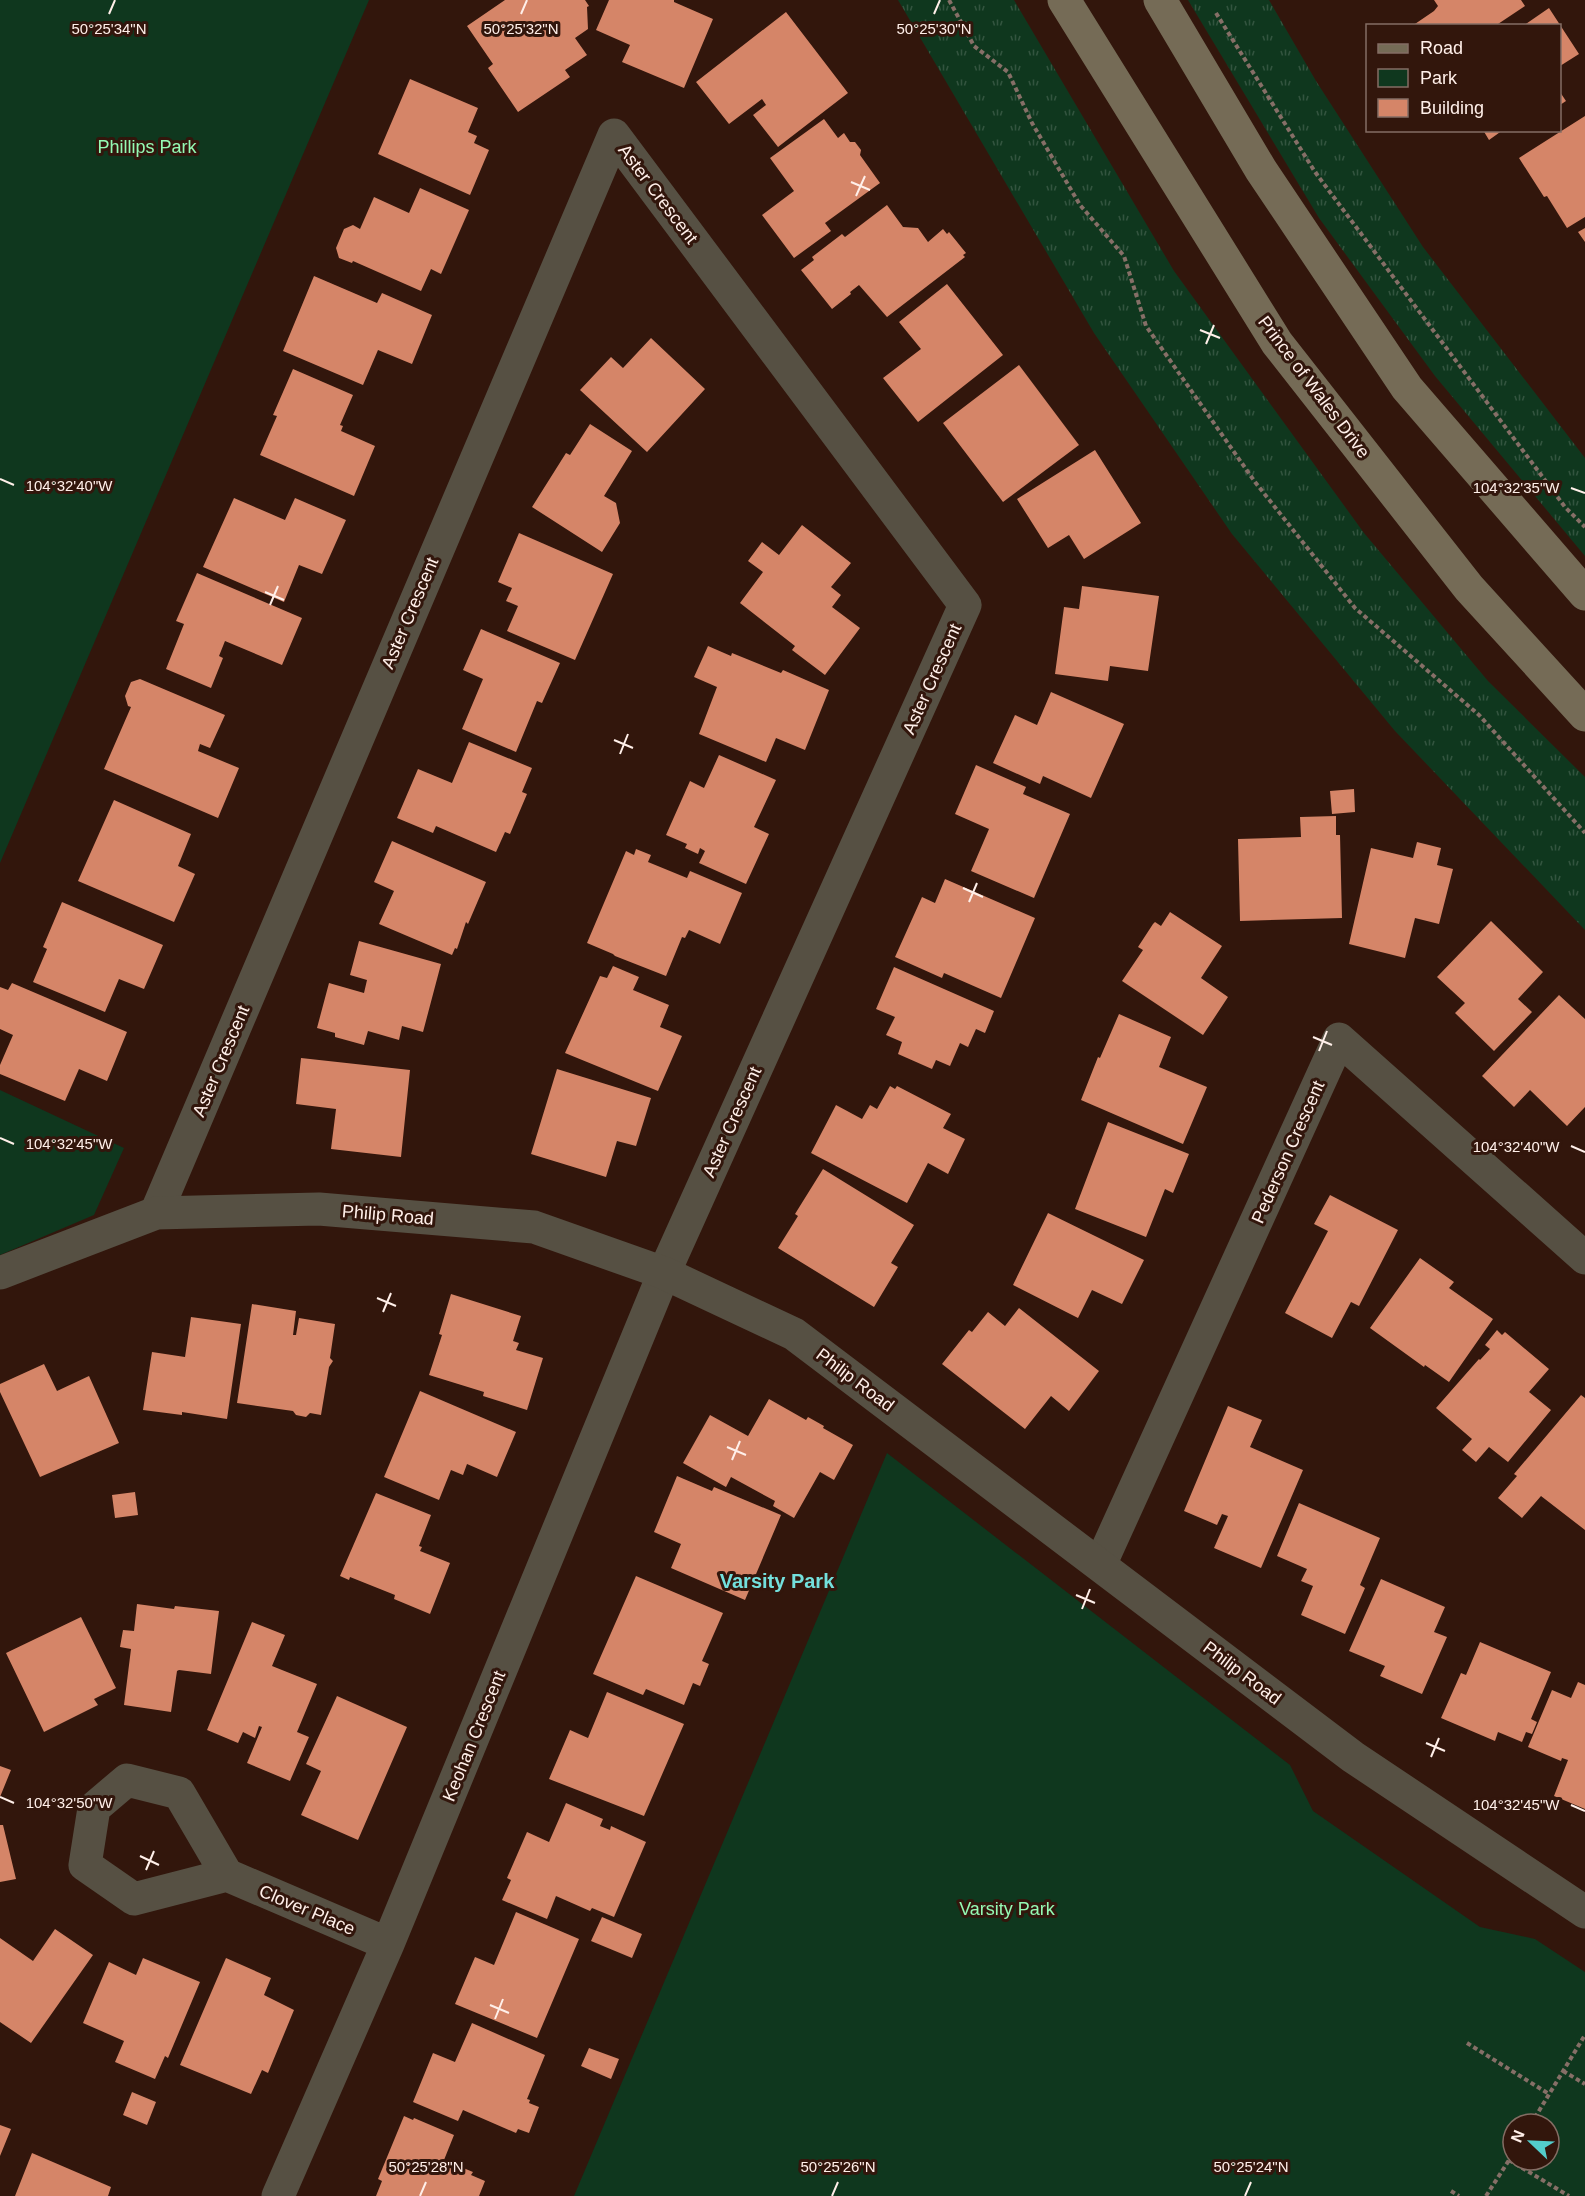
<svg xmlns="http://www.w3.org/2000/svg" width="1585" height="2196" font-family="Arial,sans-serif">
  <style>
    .grass { fill: url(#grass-tufts) }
    .green { fill: #0f371e; fill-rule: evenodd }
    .building { fill: #d58568 }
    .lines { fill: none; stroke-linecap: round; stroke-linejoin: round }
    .path { stroke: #866f67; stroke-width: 4; stroke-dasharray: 4.5 3; stroke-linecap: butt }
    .minor { stroke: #565043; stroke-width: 33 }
    .tertiary { stroke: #565043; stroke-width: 33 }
    .secondary { stroke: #756b56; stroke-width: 33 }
    .ticks { fill: none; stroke: #ffefe9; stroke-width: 2 }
    .labels { text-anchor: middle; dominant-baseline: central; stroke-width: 6; stroke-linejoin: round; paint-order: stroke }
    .park-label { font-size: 18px; fill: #94fab4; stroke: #32160c }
    .street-label { font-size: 18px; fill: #ffefe9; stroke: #32160c }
    .neighbourhood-label { font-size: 20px; font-weight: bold; fill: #73e0dd; stroke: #32160c }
    .ticks-label { font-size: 15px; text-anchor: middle; fill: #ffefe9; stroke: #32160c; stroke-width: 6; stroke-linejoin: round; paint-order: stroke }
  </style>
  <defs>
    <pattern id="grass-tufts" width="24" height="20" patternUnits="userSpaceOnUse" patternTransform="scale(1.5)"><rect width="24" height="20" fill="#0f371e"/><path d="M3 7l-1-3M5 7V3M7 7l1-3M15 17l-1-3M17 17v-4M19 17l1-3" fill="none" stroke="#33543f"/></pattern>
  </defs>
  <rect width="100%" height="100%" fill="#32160c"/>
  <!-- grass -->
  <path class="grass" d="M898,0H1014L1174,271L1364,533L1488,681L1585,777V930L1395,731L1232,534L1094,333Z
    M1188,0H1269L1316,81L1423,247L1585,458V556L1435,376L1319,218Z"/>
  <!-- green -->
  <path class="green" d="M0,0H369L0,863Z
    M0,1090L124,1148L94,1215L0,1255Z
    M887,1453L1290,1765L1313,1811L1480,1927L1535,1939L1585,1972V2196H574ZM1513,2124H1549V2160H1513Z"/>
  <!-- building -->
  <path class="building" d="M505,0H585L589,6L587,7L588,29L575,38L587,55L565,70L570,77L518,112L488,68L493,64L467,26Z
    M609,0H674V2L713,19L684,88L622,62L630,45L596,30Z
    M1434,0H1521L1525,6L1495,26H1412L1434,11L1438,6Z
    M1549,8L1579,54L1560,66V26H1523Z
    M786,12L848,93L778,147L753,115L766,105L762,99L729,124L696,82Z
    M410,79L478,108L468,132L477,136L474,143L489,150L470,195L378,154Z
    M1560,92L1566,101L1560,105Z
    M1585,116V217L1567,228L1547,196L1544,197L1519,158Z
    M824,119L838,138L844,133L850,142H855L861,150L860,155L880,183L825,223L831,231L794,258L762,215L794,191L770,158Z
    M1483,130H1503L1489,140Z
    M420,188L469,210L441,274L431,269L421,291L353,261L352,263L339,258L336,248L344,229L353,225L360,229L374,197L409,213Z
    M887,205L903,227L918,228L928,242L943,229L947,234L949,232L966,253L963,255L965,257L887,317L859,285L850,292L851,294L832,309L801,270L814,260L812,257L842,234L845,237Z
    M1585,228V242L1578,232Z
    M314,276L377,303L382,293L432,315L412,364L378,350L363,385L283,351Z
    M947,284L1003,355L918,422L883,378L921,349L899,322Z
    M651,338L705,389L647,452L580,390L611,357L623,368Z
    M1019,365L1079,445L1003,502L943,423Z
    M293,369L353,395L340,425L343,426L341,431L375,446L354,496L260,455L277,416L273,415Z
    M590,424L632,451L604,496L616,503L620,523L602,552L532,507L566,453L570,455Z
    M1095,450L1141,523L1084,559L1069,535L1048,548L1017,499Z
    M234,498L285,520L295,498L346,520L322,574L299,565L284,602L203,567Z
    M802,525L851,563L831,587L841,595L832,607L860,628L825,675L792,650L795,646L740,603L763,572L748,561L762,542L779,555Z
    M519,533L613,574L575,660L507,631L518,606L506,601L512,588L498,582Z
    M197,573L302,618L282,665L225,641L219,656L223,658L211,688L166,669L184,624L176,621Z
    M1082,586L1159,596L1148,671L1110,666L1108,681L1055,674L1064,607L1079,609Z
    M481,629L560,663L542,703L537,701L516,752L462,729L483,679L463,670Z
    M708,646L731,656L732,653L781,673L783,670L829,690L805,750L776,738L766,762L699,734L717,687L694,677Z
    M140,679L225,715L210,748L200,744L198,751L239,768L218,818L104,769L131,707L128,706L125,696L131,682Z
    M1051,692L1124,724L1091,798L1043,776L1040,784L993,763L1015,715L1037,725Z
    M469,742L532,768L522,792L527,794L510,834L505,832L496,852L436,826L433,833L397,818L418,769L452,783Z
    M719,755L776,780L754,827L769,834L746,884L699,863L705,851L700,848L698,854L685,848L687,844L666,835L690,781L704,788Z
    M976,765L1026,787L1023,794L1070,814L1034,898L971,871L989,829L955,814Z
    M1354,789L1355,812L1332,814L1330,791Z
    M114,800L191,834L178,866L195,874L174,922L78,881Z
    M1336,816V835H1340L1342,918L1240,921L1238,839L1301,837L1300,817Z
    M392,841L486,882L468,924L466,922L457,949L455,948L452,955L379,924L394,891L374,882Z
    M1417,842L1441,848L1437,865L1453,869L1439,924L1415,918L1405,958L1349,944L1371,848L1413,858Z
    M636,849L651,855L648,862L687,878L690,871L742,893L720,944L689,930L685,938L682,937L666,976L615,956L613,954L587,943L626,851L634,855Z
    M945,879L1035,918L1001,998L944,973L942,978L895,957L922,897L935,903Z
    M62,902L163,945L144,989L119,979L105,1012L33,982L47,949L43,947Z
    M1170,912L1222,946L1201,978L1228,997L1203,1035L1122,981L1143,950L1138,947L1153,924L1155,922L1161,926Z
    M1491,921L1543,972L1518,999L1532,1012L1494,1051L1455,1013L1465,1003L1437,977Z
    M359,941L441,964L423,1032L402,1026L399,1040L368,1031L364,1045L335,1037V1033L317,1028L329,983L364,993L367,980L350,975Z
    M613,966L639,977L633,990L669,1005L660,1027L682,1036L658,1091L565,1053L600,976L607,978Z
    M894,967L994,1011L985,1033L976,1029L968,1047L960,1043L950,1066L936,1060L932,1069L898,1054L902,1042L886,1035L895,1017L876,1009Z
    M12,983L127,1032L107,1081L79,1069L65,1101L0,1074V1065L13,1035L0,1029V987L8,990Z
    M1559,995L1585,1019V1107L1567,1126L1530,1090L1514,1107L1482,1076Z
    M1119,1014L1171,1037L1159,1067L1207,1087L1183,1144L1081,1100L1098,1057L1100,1058Z
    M301,1058L410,1070L401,1157L331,1149L336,1109L296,1104Z
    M557,1069L651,1098L636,1146L617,1141L606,1177L531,1154Z
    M890,1086L895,1089L897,1086L951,1114L943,1128L965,1139L948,1174L928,1163L907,1203L811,1153L836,1105L862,1119L870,1105L877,1109Z
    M1108,1122L1189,1154L1173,1193L1165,1189L1146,1237L1075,1209Z
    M823,1169L914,1225L891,1263L898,1267L874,1307L778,1248L798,1216L795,1214Z
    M1330,1195L1398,1230L1359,1306L1351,1302L1332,1338L1285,1313L1328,1231L1314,1224Z
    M1048,1213L1144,1260L1122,1304L1092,1290L1078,1318L1013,1285Z
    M1420,1258L1454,1282L1449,1288L1493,1319L1449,1382L1425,1365L1424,1367L1370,1328Z
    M451,1294L521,1316L513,1341L519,1343L516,1350L543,1358L527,1410L483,1396L484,1392L429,1375L442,1335L439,1334Z
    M252,1304L296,1311L293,1335H296L299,1318L335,1324L330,1358L333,1361L329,1367L321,1415L310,1413L306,1417L296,1415L293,1411L237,1403Z
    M1019,1308L1099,1371L1069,1411L1051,1396L1025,1429L942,1364L969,1330L972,1332L988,1312L1005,1326Z
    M191,1317L241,1324L227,1419L182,1412V1415L143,1410L152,1352L185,1357Z
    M1497,1330L1502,1335L1505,1332L1549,1369L1529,1392L1551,1410L1508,1462L1489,1447L1476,1462L1462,1450L1472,1439L1436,1408L1479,1359L1480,1360L1490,1349L1485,1345Z
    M44,1364L57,1391L89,1376L119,1443L40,1477L0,1392V1384Z
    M420,1391L516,1432L497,1477L467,1464L463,1475L451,1470L439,1500L384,1477Z
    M1581,1395L1585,1398V1530L1541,1496L1522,1518L1498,1498L1517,1476L1514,1474Z
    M769,1399L806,1420L808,1417L824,1426L823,1428L853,1445L834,1480L820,1472L794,1518L773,1506L775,1501L731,1477L726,1487L683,1463L710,1415L748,1436Z
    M1228,1406L1262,1420L1250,1447L1303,1470L1261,1568L1214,1548L1228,1516L1222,1514L1217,1525L1184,1511Z
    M677,1476L712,1491L714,1487L781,1515L745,1600L671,1568L681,1544L654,1532Z
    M135,1492L138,1515L115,1518L112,1495Z
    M376,1493L431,1515L419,1546L422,1547L420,1551L450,1563L430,1614L394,1599L395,1595L350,1577L349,1580L340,1576Z
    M1299,1503L1380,1538L1360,1585L1365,1588L1345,1634L1301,1615L1313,1586L1301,1581L1307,1569L1277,1556Z
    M636,1576L723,1613L702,1661L709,1664L700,1686L693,1683L684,1705L646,1689L643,1695L593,1674Z
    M1381,1579L1445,1607L1434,1632L1447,1637L1422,1694L1380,1676L1385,1666L1349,1651Z
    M137,1604L174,1609L175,1606L219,1611L211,1674L179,1670L177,1671L171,1712L124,1705L131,1649L120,1647L123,1630L134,1631Z
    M81,1617L116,1688L94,1699L98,1705L44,1732L6,1653Z
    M252,1622L285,1635L272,1666L317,1684L297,1732L309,1737L290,1781L247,1763L262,1727L259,1726L255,1738L243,1732L238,1743L207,1730Z
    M1480,1642L1551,1672L1531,1719L1537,1722L1532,1734L1526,1732L1522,1742L1498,1732L1495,1741L1441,1718L1461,1673L1466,1675Z
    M1578,1682L1585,1685V1809L1554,1796L1568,1760L1562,1758L1561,1761L1528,1747L1552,1690L1571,1698Z
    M607,1692L684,1724L644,1816L549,1779L570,1730L588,1738Z
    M337,1696L407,1727L358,1840L301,1815L321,1771L306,1764Z
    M0,1766L11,1770L0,1797Z
    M566,1803L603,1819L600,1826L610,1830L611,1826L646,1842L614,1917L592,1908L590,1911L556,1896L547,1919L502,1900L511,1880L507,1878L527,1832L549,1842Z
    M0,1825H3L16,1879L0,1882Z
    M516,1912L579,1939L537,2038L455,2004L475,1957L494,1965Z
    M602,1917L642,1934L632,1958L591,1941Z
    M55,1929L93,1955L31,2043L0,2022V1938L33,1961Z
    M143,1958L200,1982L168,2058L165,2056L155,2079L115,2062L124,2041L83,2023L109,1962L136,1975Z
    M226,1958L271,1978L264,1995L294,2010L268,2073L262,2070L251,2094L180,2065Z
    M472,2023L545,2055L527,2099L530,2100L529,2103L539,2107L529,2133L518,2129L516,2133L463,2110L458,2121L413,2102L433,2053L455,2062Z
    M589,2048L619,2059L611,2079L581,2066Z
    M132,2092L156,2102L147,2125L123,2115Z
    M404,2116L413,2120L414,2118L454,2135L444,2160L473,2172L471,2175L485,2181L479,2196H376L382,2181L378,2179Z
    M0,2125L11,2129L0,2156Z
    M32,2153L111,2187L108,2196H15Z"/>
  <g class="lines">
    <!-- path -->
    <path class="path" d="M949,0L974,46L1008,72L1032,123L1080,205L1124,256L1146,326L1255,482L1355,608L1479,715L1585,833
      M1216,13L1315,172L1565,507L1585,527
      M1467,2043L1549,2094
      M1563,2071L1585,2084
      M1531,2124L1585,2035
      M1509,2160L1569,2196
      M1451,2191L1459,2196
      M1486,2196L1513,2154"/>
    <!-- minor -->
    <path class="minor" d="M156,1213L614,135L965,605L664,1273L388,1944L278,2196
      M1100,1565L1339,1039L1585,1258
      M227,1875L179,1793L127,1780L94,1808L85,1865L134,1899L227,1875L388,1944"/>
    <!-- tertiary -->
    <path class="tertiary" d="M0,1273L156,1213L319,1209L534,1227L664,1273L794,1334L1353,1757L1585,1912"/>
    <!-- secondary -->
    <path class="secondary" d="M1064,0L1277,343L1469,588L1585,715
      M1160,0L1261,170L1407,388L1585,594"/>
  </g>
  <!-- ticks -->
  <path class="ticks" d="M109,14L115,0M521,14L527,0M934,14L940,0M851,182L870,190M856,196L865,176M1200,330L1220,338M1206,344L1214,325M0,479L14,485M1571,488L1585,493M265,592L284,600M270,605L278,586M614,740L633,748M620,754L628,734M963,888L983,897M969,902L977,883M1313,1037L1332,1045M1319,1051L1327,1031M0,1138L14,1144M1571,1146L1585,1152M377,1298L396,1306M383,1312L391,1293M727,1447L746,1455M732,1460L740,1441M1076,1595L1095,1603M1082,1609L1090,1589M1426,1743L1445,1751M1431,1757L1439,1738M0,1797L14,1803M1571,1805L1585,1811M140,1856L159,1865M146,1870L154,1851M490,2005L509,2013M495,2019L503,1999M420,2196L426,2182M832,2196L838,2182M1245,2196L1251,2182"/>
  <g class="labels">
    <!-- park labels -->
    <g class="park-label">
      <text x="147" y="147">Phillips Park</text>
      <text x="1007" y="1909">Varsity Park</text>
    </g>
    <!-- street labels -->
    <g class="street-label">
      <text transform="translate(658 194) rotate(53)">Aster Crescent</text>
      <text transform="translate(1314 387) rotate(53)">Prince of Wales Drive</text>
      <text transform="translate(410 613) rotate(-67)">Aster Crescent</text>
      <text transform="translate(932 679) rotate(-66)">Aster Crescent</text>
      <text transform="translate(221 1061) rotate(-67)">Aster Crescent</text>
      <text transform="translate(732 1122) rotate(-66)">Aster Crescent</text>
      <text transform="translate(1288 1152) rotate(-66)">Pederson Crescent</text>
      <text transform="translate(388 1215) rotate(5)">Philip Road</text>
      <text transform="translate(855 1380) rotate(37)">Philip Road</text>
      <text transform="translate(1242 1673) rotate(37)">Philip Road</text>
      <text transform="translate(474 1736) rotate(-68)">Keohan Crescent</text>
      <text transform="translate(307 1910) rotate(23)">Clover Place</text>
    </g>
    <!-- neighbourhood labels -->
    <g class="neighbourhood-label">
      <text x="777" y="1581">Varsity Park</text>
    </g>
  </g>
  <g class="ticks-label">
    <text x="109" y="34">50°25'34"N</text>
    <text x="521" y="34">50°25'32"N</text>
    <text x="934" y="34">50°25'30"N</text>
    <text x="69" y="491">104°32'40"W</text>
    <text x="1516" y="493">104°32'35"W</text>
    <text x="69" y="1149">104°32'45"W</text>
    <text x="1516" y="1152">104°32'40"W</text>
    <text x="69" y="1808">104°32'50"W</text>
    <text x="1516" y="1810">104°32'45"W</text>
    <text x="426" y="2172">50°25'28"N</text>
    <text x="838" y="2172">50°25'26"N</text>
    <text x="1251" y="2172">50°25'24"N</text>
  </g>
  <!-- legend -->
  <rect x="1366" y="24" width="195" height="108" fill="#32160c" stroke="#846d64" stroke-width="1.5"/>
  <rect x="1378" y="44" width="30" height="9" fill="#756b56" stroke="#846d64" stroke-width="1.5"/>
  <text x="1420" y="54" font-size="18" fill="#ffefe9">Road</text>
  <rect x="1378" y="69" width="30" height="18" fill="#0f371e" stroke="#846d64" stroke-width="1.5"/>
  <text x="1420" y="84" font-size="18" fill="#ffefe9">Park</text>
  <rect x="1378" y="99" width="30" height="18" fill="#d58568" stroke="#846d64" stroke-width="1.5"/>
  <text x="1420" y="114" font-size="18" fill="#ffefe9">Building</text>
  <!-- north arrow -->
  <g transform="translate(1531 2142) rotate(293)"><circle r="28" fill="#32160c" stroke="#846d64" stroke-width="1.5"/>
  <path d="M0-4.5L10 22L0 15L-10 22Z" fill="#53cdcb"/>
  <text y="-9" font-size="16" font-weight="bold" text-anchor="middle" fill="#ffefe9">N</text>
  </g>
</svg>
